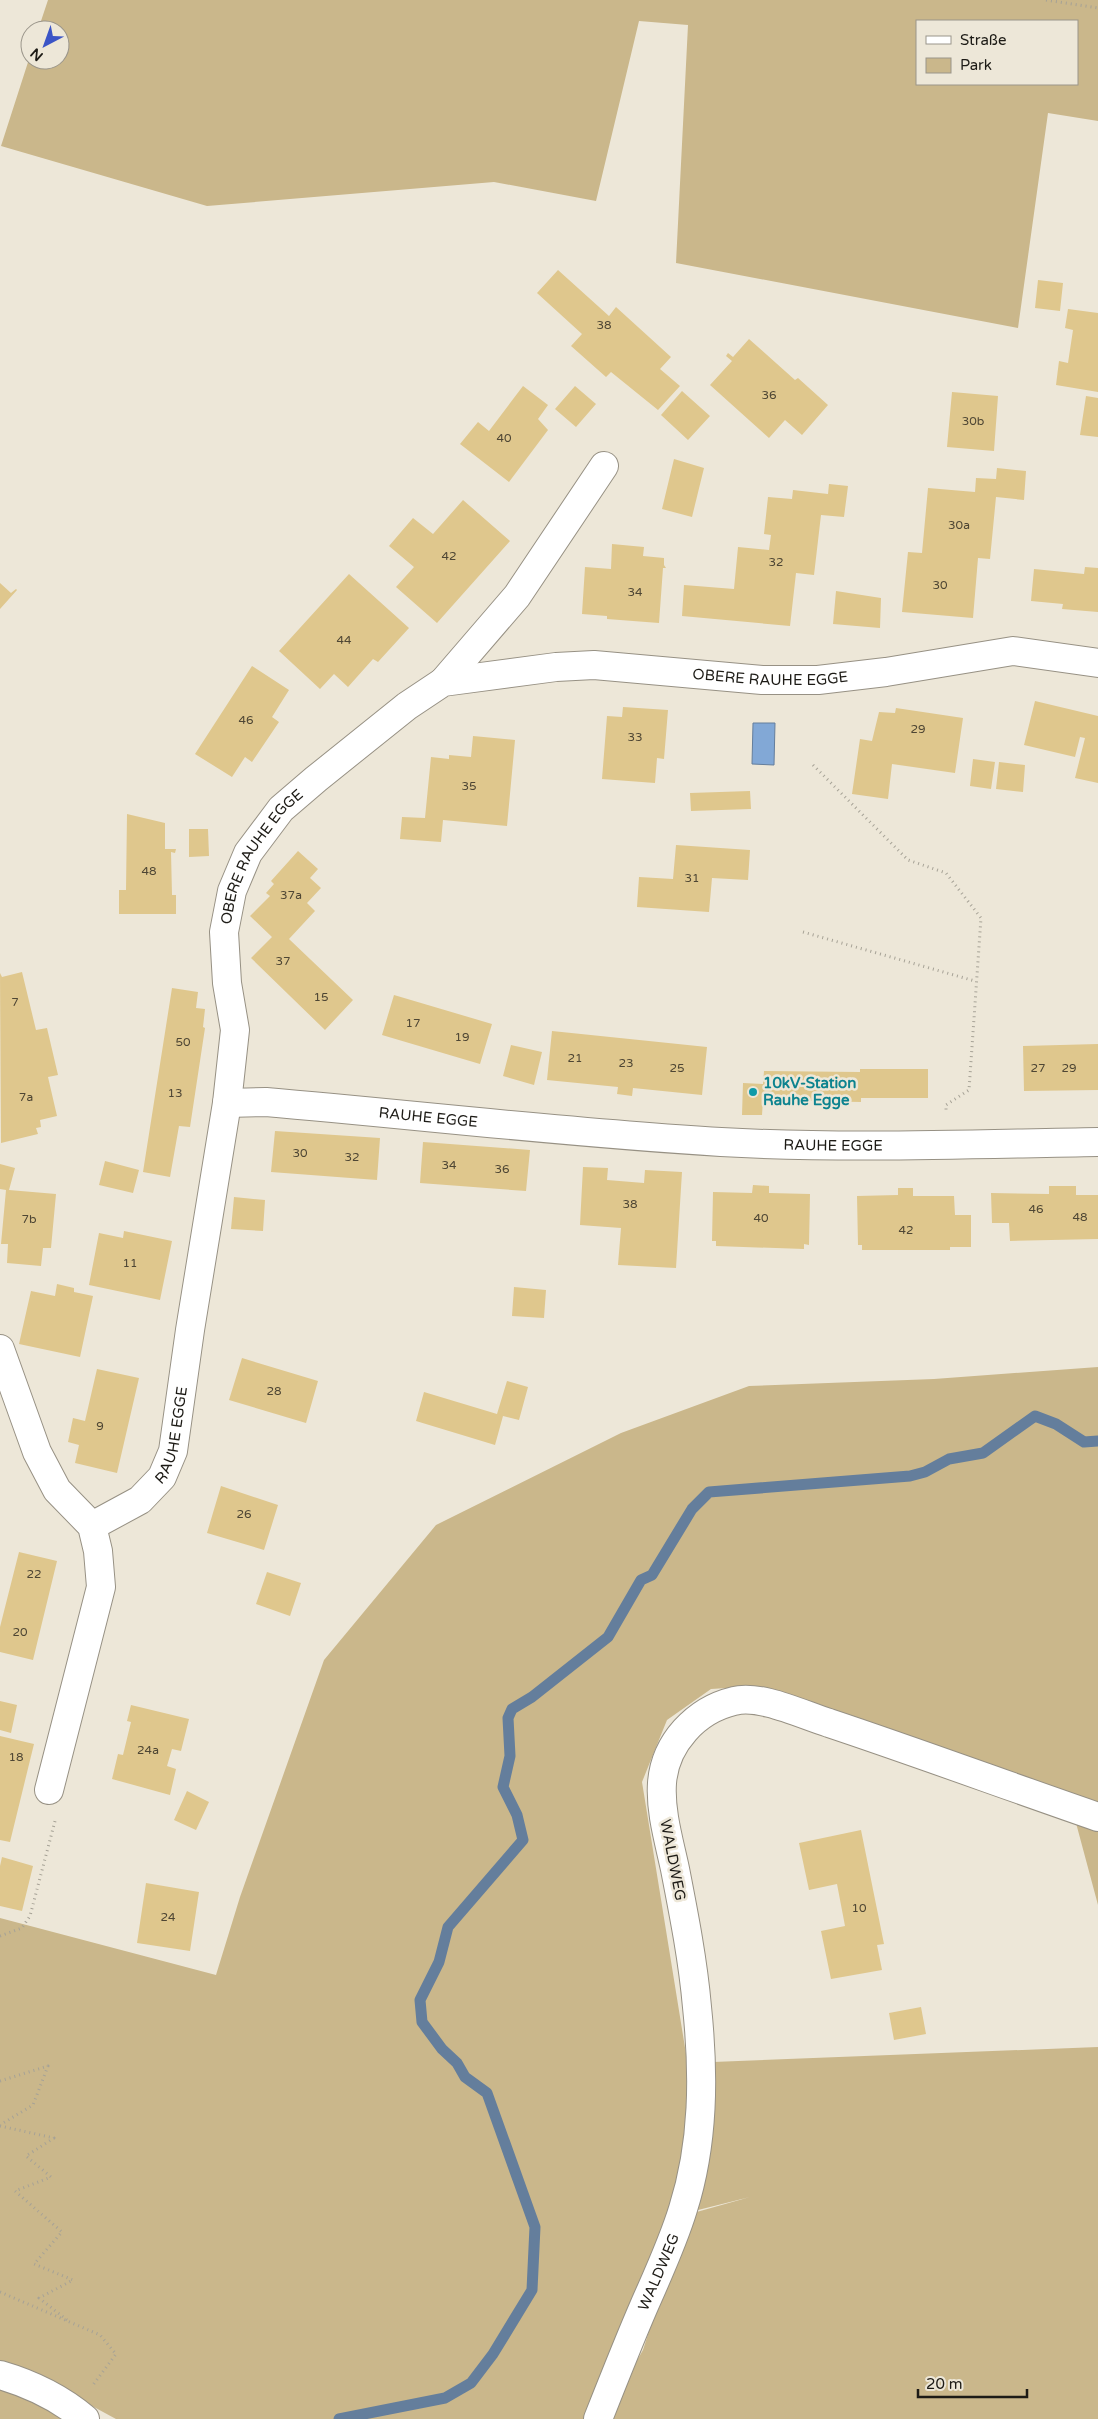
<svg xmlns="http://www.w3.org/2000/svg" width="1098" height="2419" font-family="'Varela Round',sans-serif">
  <style>
    .green { fill: #cab78b; fill-rule: evenodd }
    .water { fill: #82a8d6; stroke: #647e9c }
    .lines { fill: none; stroke-linecap: round; stroke-linejoin: round }
    .stream { stroke: #647e9c; stroke-width: 11 }
    .building { fill: #dfc78d }
    .street-casing { stroke: #979184; stroke-width: 30 }
    .path { stroke: #a6a296; stroke-width: 3; stroke-dasharray: 1 4; stroke-linecap: butt }
    .street { stroke: #fff; stroke-width: 28 }
    .culture-dot { fill: #0f9aa8; stroke: #ede7d8; stroke-width: 2 }
    .labels { text-anchor: middle; dominant-baseline: central; stroke-width: 5; stroke-linejoin: round; paint-order: stroke }
    .number-label { font-size: 12px; fill: #4e4634 }
    .street-label { font-size: 15px; fill: #1d1b16; stroke: #ede7d8 }
    .culture-label { font-size: 15px; font-weight: bold; fill: #0d838f; stroke: #ede7d8; text-anchor: start }
  </style>
  <rect width="100%" height="100%" fill="#ede7d8"/>
  <!-- green -->
  <path class="green" d="M48,0H1098V121L1048,113L1018,328L676,263L688,25L639,21L596,201L494,182L207,206L1,146L30,56V60H60V30H38ZM917,21H1077V84H917Z
    M1098,1367V1802L998,1771L875,1724L759,1686L711,1689L667,1720L642,1782L687,2060L686,2133L672,2211L620,2338L585,2419H116L35,2375L0,2365V1918L216,1975L240,1897L324,1660L436,1525L621,1433L749,1386L934,1379Z
    M1076,1823L1098,1831V1905Z
    M1098,2047V2419H603L643,2350L686,2215L750,2197L686,2213L713,2062Z
    M13,2387L70,2419H0V2388Z"/>
  <!-- water -->
  <path class="water" d="M753,723H775L774,765L752,764Z"/>
  <g class="lines">
    <!-- stream -->
    <path class="stream" d="M339,2419L445,2398L471,2383L493,2354L532,2290L535,2227L487,2093L465,2077L457,2063L442,2049L422,2022L420,2000L439,1962L448,1927L523,1840L517,1815L503,1787L510,1756L508,1718L512,1709L532,1697L608,1637L641,1580L652,1575L692,1509L709,1492L910,1476L925,1472L949,1459L983,1453L1035,1416L1056,1424L1084,1442L1098,1441"/>
  </g>
  <!-- building -->
  <path class="building" d="M558,270L609,316L616,307L671,357L660,369L680,386L658,410L611,372L606,377L571,346L582,334L537,293Z
    M1038,280L1063,283L1060,311L1035,308Z
    M1068,309L1098,313V392L1056,385L1059,361L1068,363L1073,330L1065,328Z
    M749,339L795,380L798,378L828,405L802,435L785,420L769,438L710,385L732,361L726,356L728,353L733,357Z
    M523,386L548,405L538,419L548,430L509,482L460,444L478,422L489,431Z
    M575,386L596,404L576,427L555,409Z
    M682,391L710,416L688,440L661,415Z
    M952,392L998,396L994,451L947,447Z
    M1086,396L1098,398V437L1080,435Z
    M674,459L704,468L692,517L662,509Z
    M997,468L1026,471L1024,500L996,497L990,559L978,558L973,618L902,612L908,552L922,553L928,488L975,492L976,478L996,479Z
    M829,484L848,486L844,517L821,515L814,575L796,573L790,626L682,616L684,585L734,589L738,547L769,550L771,535L764,534L768,497L792,499L793,490L828,494Z
    M463,500L510,541L437,623L396,587L414,567L389,546L413,518L433,534Z
    M612,544L644,547L643,556L664,558V565L666,568H663L659,623L607,619V616L582,614L585,567L611,569Z
    M1085,567L1098,568V612L1062,609L1063,604L1031,601L1034,569L1084,574Z
    M349,574L409,628L378,662L373,659L348,687L334,674L320,689L279,651Z
    M0,583L11,593L16,589L17,590L0,609Z
    M836,591L881,598L880,628L833,624Z
    M252,666L289,690L272,717L279,722L252,762L245,757L232,777L195,754Z
    M1035,701L1098,716V783L1075,778L1085,738L1080,737L1075,757L1024,745Z
    M623,707L668,710L664,759L657,758L655,783L602,779L607,716L622,717Z
    M896,708L963,718L955,773L892,764L888,799L852,794L860,739L872,741L879,712L895,713Z
    M473,736L515,740L507,826L443,820L441,842L400,839L402,817L425,818L431,757L449,759V755L471,757Z
    M973,759L995,762L991,789L970,786Z
    M999,762L1025,765L1023,792L996,789Z
    M750,791L751,809L691,811L690,793Z
    M127,814L165,823V849H176L175,853L171,852L172,895H176V914H119V890H126Z
    M189,829H208L209,856L189,857Z
    M676,845L750,850L748,880L712,878L709,912L637,907L639,877L673,879Z
    M298,851L318,869L310,878L321,888L307,903L315,911L289,939L353,1000L325,1030L251,958L272,937L250,916L270,896L266,893L274,884L271,881Z
    M22,972L36,1030L47,1028L58,1075L48,1077L57,1116L40,1120L41,1127L36,1128L38,1134L1,1143L0,973L2,977Z
    M172,988L198,992L196,1008L205,1009L203,1027L205,1028L190,1127L179,1126L170,1177L143,1172Z
    M394,995L492,1024L480,1064L382,1035Z
    M552,1031L707,1047L702,1095L633,1088L632,1096L617,1094L618,1087L547,1080Z
    M1098,1044V1090L1024,1091L1023,1046Z
    M511,1045L542,1052L534,1085L503,1076Z
    M860,1069H928V1098H861V1102L763,1100L762,1115H742L743,1083L763,1084L764,1071L860,1072Z
    M275,1131L380,1138L377,1180L271,1172Z
    M423,1142L530,1150L526,1191L420,1183Z
    M105,1161L139,1170L133,1193L99,1185Z
    M0,1164L15,1168L9,1190L56,1194L51,1248H43L41,1266L7,1263L8,1244H1L6,1190L0,1189Z
    M583,1167L608,1168L607,1180L644,1183L645,1170L682,1172L676,1268L618,1265L621,1228L580,1225Z
    M753,1185L769,1186V1193L810,1194L809,1245L804,1244V1249L716,1246V1241H712L713,1192L752,1193Z
    M1049,1186H1076V1195H1098V1239L1010,1241L1009,1223H992L991,1193L1049,1194Z
    M898,1188H913V1196H954L955,1215H971V1247H950V1250H862V1245H858L857,1196L898,1195Z
    M234,1197L265,1200L263,1231L231,1229Z
    M124,1231L172,1241L160,1300L89,1285L99,1233L123,1238Z
    M57,1284L74,1288V1292L93,1296L80,1357L19,1344L31,1291L55,1296Z
    M514,1287L546,1290L544,1318L512,1316Z
    M242,1358L318,1381L306,1423L229,1400Z
    M97,1369L139,1378L117,1473L75,1463L79,1445L68,1442L73,1418L85,1421Z
    M507,1381L528,1387L519,1420L503,1416L495,1445L416,1421L424,1392L497,1414Z
    M221,1486L278,1505L264,1550L207,1533Z
    M19,1552L57,1561L33,1660L0,1652V1627Z
    M267,1572L301,1583L290,1616L256,1604Z
    M0,1701L17,1705L11,1733L0,1730Z
    M131,1705L189,1719L181,1751L172,1749L167,1766L176,1769L170,1795L112,1779L118,1754L123,1755L131,1722L127,1721Z
    M0,1736L34,1744L10,1842L0,1840Z
    M187,1791L209,1802L196,1830L174,1820Z
    M861,1830L884,1944L877,1945L882,1970L831,1979L821,1931L845,1926L837,1884L809,1890L799,1843Z
    M2,1857L33,1866L22,1911L0,1906V1866Z
    M146,1883L199,1892L190,1951L137,1943Z
    M921,2007L926,2034L894,2040L889,2013Z"/>
  <g class="lines">
    <!-- street casing -->
    <g class="street-casing">
      <g id="street">
        <path d="M443,682L517,596L604,466"/>
        <path id="s1" d="M227,1103L266,1102C417,1115 569,1133 721,1142C846,1149 972,1144 1098,1142"/>
        <path d="M0,1349L37,1452L57,1490L92,1526L98,1551L101,1587L49,1790"/>
        <path id="s2" d="M92,1526L140,1500L162,1477L173,1451L190,1330L227,1103L235,1030L227,983L224,932L232,891L248,853L281,809L316,779L407,706L443,682L556,667L594,665L762,680H818L886,672L1013,651L1098,663"/>
        <path d="M0,2375C31,2384 60,2398 85,2419"/>
        <path id="s3" d="M598,2419C613,2381 628,2343 644,2306C658,2274 673,2242 683,2209C704,2143 704,2074 697,2007C693,1961 684,1915 675,1869C669,1841 660,1811 662,1783C665,1743 696,1710 734,1701C760,1694 803,1715 829,1723C919,1753 1008,1786 1098,1817"/>
      </g>
    </g>
    <!-- path -->
    <path class="path" d="M1046,0L1098,8
      M813,765L908,860L946,873L981,918L969,1090L946,1105V1113
      M803,932L975,981
      M0,1936L22,1928L30,1916L55,1821
      M0,2081L48,2066L33,2105L0,2125
      M0,2126L54,2138L26,2156L51,2177L15,2191L62,2232L34,2264L73,2280L39,2298L67,2320
      M0,2292L100,2335L116,2354L93,2385"/>
    <!-- street -->
    <use href="#street" class="street"/>
  </g>
  <!-- markers -->
  <circle class="culture-dot" cx="753" cy="1092" r="5"/>
  <g class="labels">
    <!-- number labels -->
    <g class="number-label">
      <text x="604" y="325">38</text>
      <text x="769" y="395">36</text>
      <text x="973" y="421">30b</text>
      <text x="504" y="438">40</text>
      <text x="959" y="525">30a</text>
      <text x="449" y="556">42</text>
      <text x="776" y="562">32</text>
      <text x="940" y="585">30</text>
      <text x="635" y="592">34</text>
      <text x="344" y="640">44</text>
      <text x="246" y="720">46</text>
      <text x="918" y="729">29</text>
      <text x="635" y="737">33</text>
      <text x="469" y="786">35</text>
      <text x="149" y="871">48</text>
      <text x="692" y="878">31</text>
      <text x="291" y="895">37a</text>
      <text x="283" y="961">37</text>
      <text x="321" y="997">15</text>
      <text x="15" y="1002">7</text>
      <text x="413" y="1023">17</text>
      <text x="462" y="1037">19</text>
      <text x="183" y="1042">50</text>
      <text x="575" y="1058">21</text>
      <text x="626" y="1063">23</text>
      <text x="677" y="1068">25</text>
      <text x="1038" y="1068">27</text>
      <text x="1069" y="1068">29</text>
      <text x="175" y="1093">13</text>
      <text x="26" y="1097">7a</text>
      <text x="300" y="1153">30</text>
      <text x="352" y="1157">32</text>
      <text x="449" y="1165">34</text>
      <text x="502" y="1169">36</text>
      <text x="630" y="1204">38</text>
      <text x="1036" y="1209">46</text>
      <text x="1080" y="1217">48</text>
      <text x="761" y="1218">40</text>
      <text x="29" y="1219">7b</text>
      <text x="906" y="1230">42</text>
      <text x="130" y="1263">11</text>
      <text x="274" y="1391">28</text>
      <text x="100" y="1426">9</text>
      <text x="244" y="1514">26</text>
      <text x="34" y="1574">22</text>
      <text x="20" y="1632">20</text>
      <text x="148" y="1750">24a</text>
      <text x="16" y="1757">18</text>
      <text x="859" y="1908">10</text>
      <text x="168" y="1917">24</text>
    </g>
    <!-- street labels -->
    <g class="street-label">
      <text stroke="none"><textPath href="#s2" startOffset="1312">OBERE RAUHE EGGE</textPath></text>
      <text stroke="none"><textPath href="#s2" startOffset="725">OBERE RAUHE EGGE</textPath></text>
      <text stroke="none"><textPath href="#s1" startOffset="202">RAUHE EGGE</textPath></text>
      <text stroke="none"><textPath href="#s1" startOffset="608">RAUHE EGGE</textPath></text>
      <text stroke="none"><textPath href="#s2" startOffset="130">RAUHE EGGE</textPath></text>
      <text transform="translate(673 1860) rotate(79)">WALDWEG</text>
      <text stroke="none"><textPath href="#s3" startOffset="159">WALDWEG</textPath></text>
    </g>
    <!-- culture labels -->
    <g class="culture-label">
      <text x="763" y="1083">10kV-Station<tspan x="763" dy="17">Rauhe Egge</tspan></text>
    </g>
  </g>
  <!-- legend -->
  <rect x="916" y="20" width="162" height="65" fill="#ede7d8" stroke="#9a958a"/>
  <rect x="926" y="36" width="25" height="8" fill="#ffffff" stroke="#9a958a"/>
  <text x="960" y="45" font-size="15" fill="#1d1b16">Straße</text>
  <rect x="926" y="58" width="25" height="15" fill="#cab78b" stroke="#9a958a"/>
  <text x="960" y="70" font-size="15" fill="#1d1b16">Park</text>
  <!-- north arrow -->
  <g transform="translate(45 45) rotate(221)"><circle r="24" fill="#ede7d8" stroke="#9a958a"/>
  <path d="M0-4L9 19L0 12L-9 19Z" fill="#3b54c6"/>
  <text y="-8" font-size="14" font-weight="bold" text-anchor="middle" fill="#1d1b16">N</text>
  </g>
  <!-- scale -->
  <path d="M918 2389v8h109v-8" fill="none" stroke="#1d1b16" stroke-width="2.5"/>
  <text x="926" y="2389" font-size="15" fill="#1d1b16" stroke="#ede7d8" stroke-width="4" paint-order="stroke">20 m</text>
</svg>
